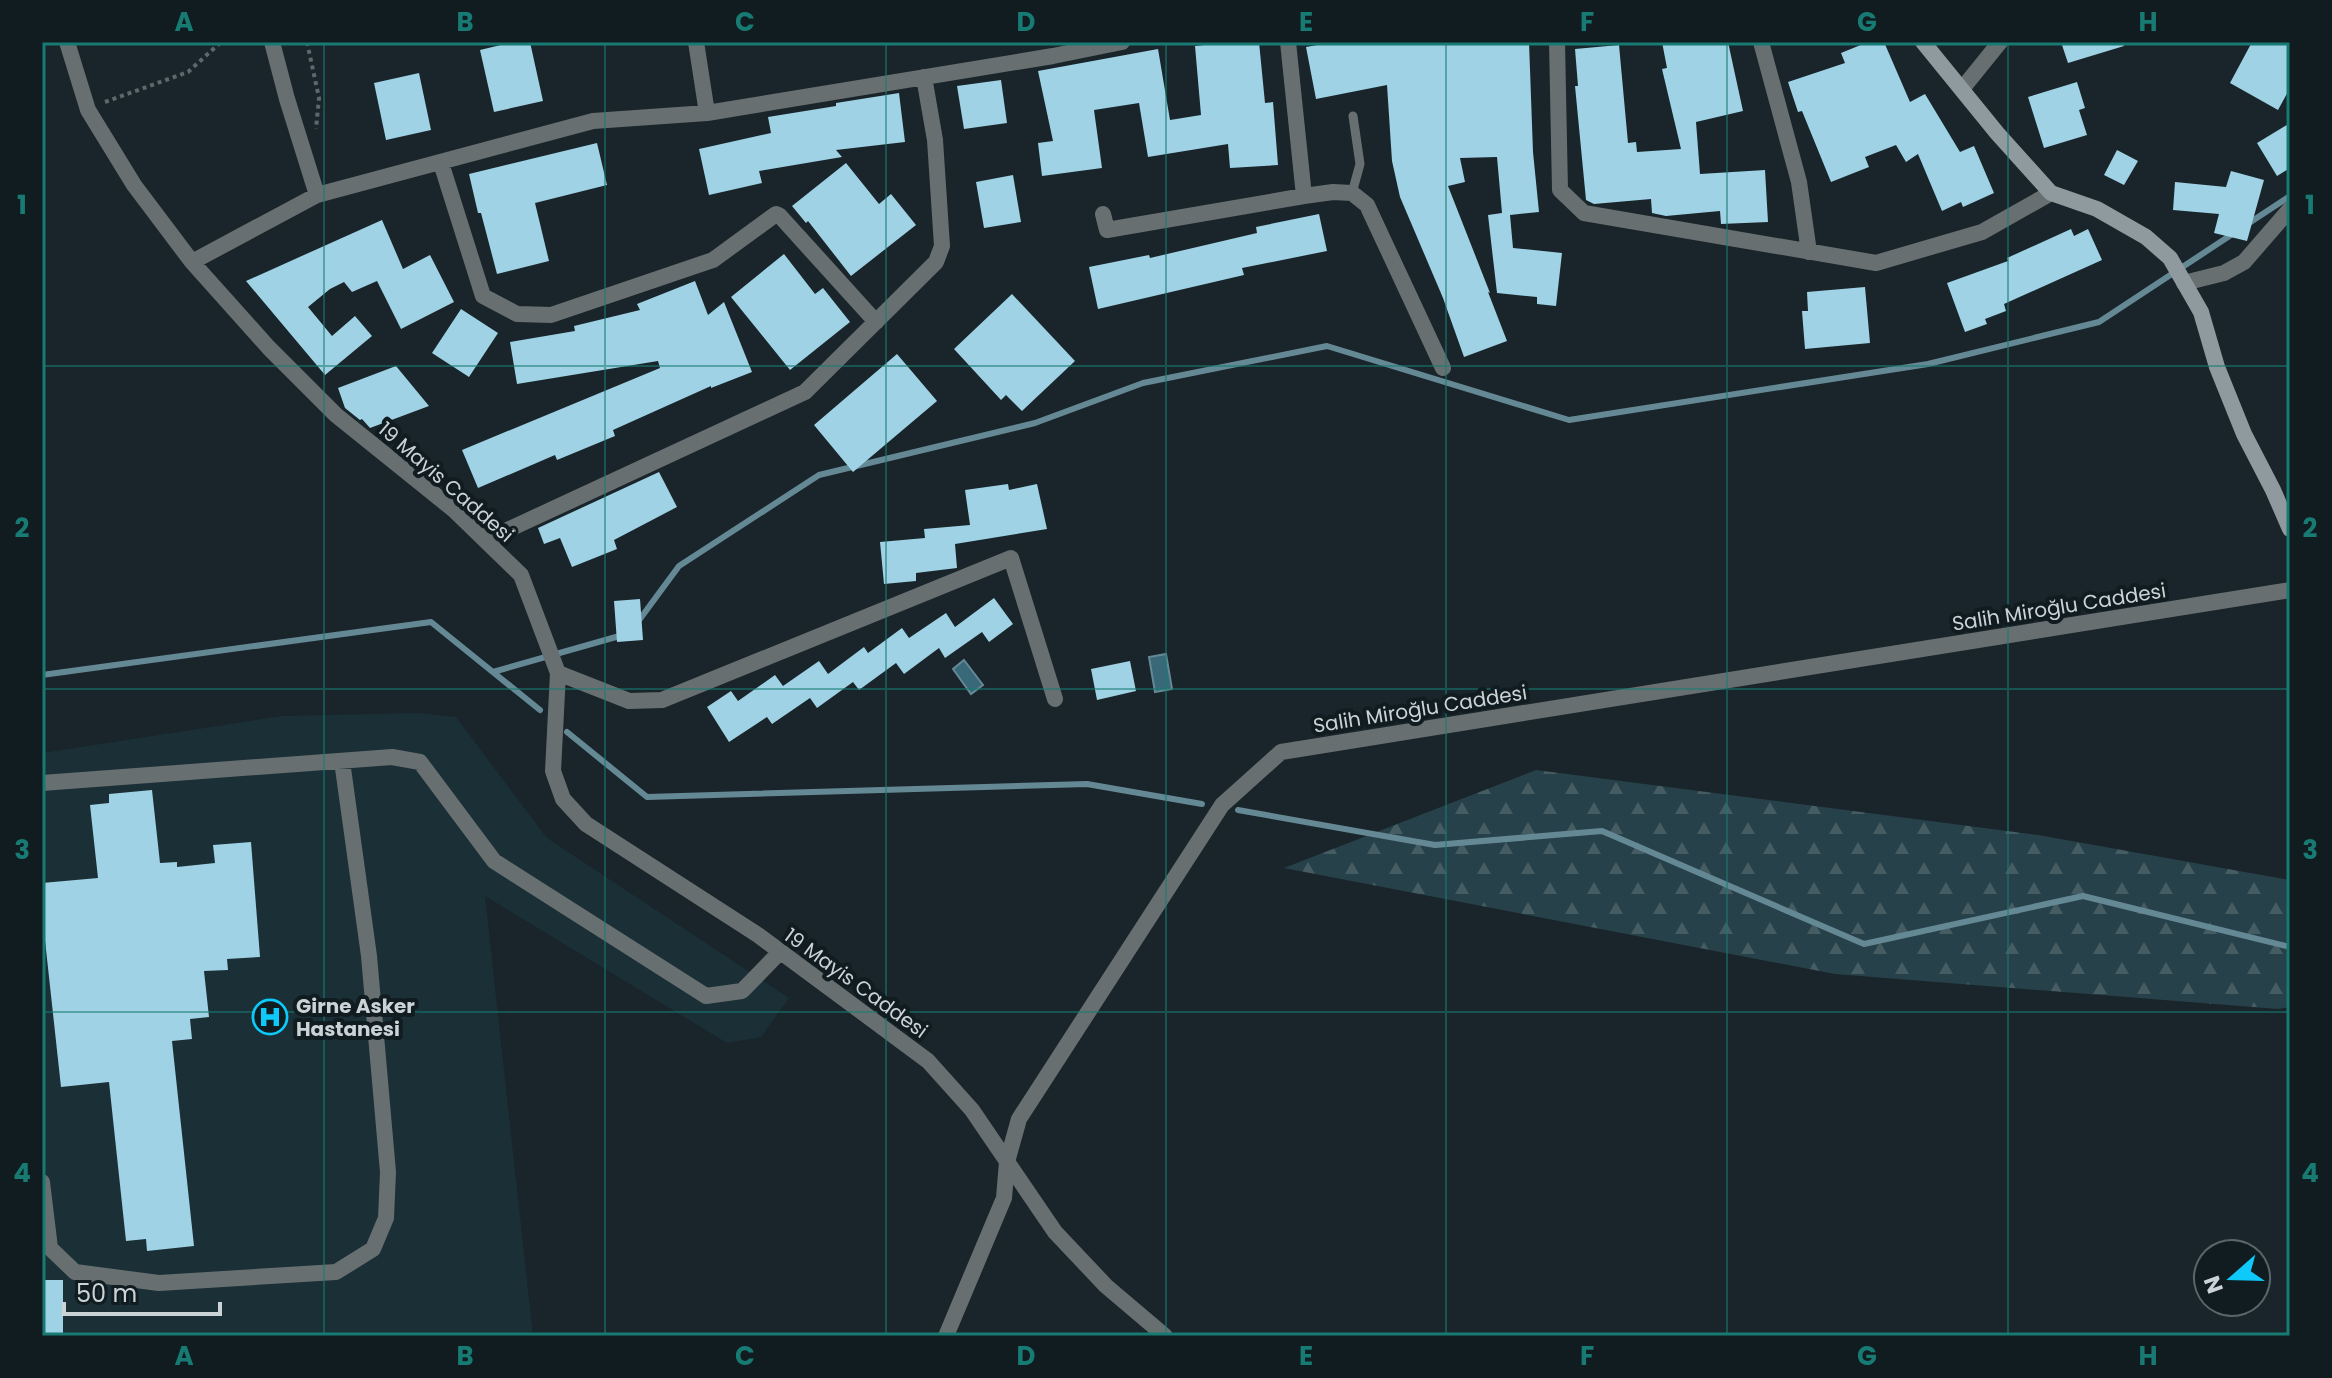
<svg xmlns="http://www.w3.org/2000/svg" width="2332" height="1378" font-family="Poppins,sans-serif">
  <style>
    .built { fill: #1a2f36 }
    .forest { fill: url(#forest-firs) }
    .water { fill: #396879; stroke: #658895; stroke-width: 2 }
    .lines { fill: none; stroke-linecap: round; stroke-linejoin: round }
    .stream { stroke: #658895; stroke-width: 6 }
    .building { fill: #9fd2e5 }
    .path { stroke: #5d686c; stroke-width: 4; stroke-dasharray: 4 4; stroke-linecap: butt }
    .lane { stroke: #686f71; stroke-width: 9 }
    .street { stroke: #686f71; stroke-width: 16 }
    .secondary { stroke: #8f9a9e; stroke-width: 16 }
    .grid { fill: none; stroke: #187b73; stroke-width: 2; stroke-opacity: 0.55 }
    .labels { text-anchor: middle; dominant-baseline: central; stroke-width: 8; stroke-linejoin: round; paint-order: stroke }
    .street-label { font-size: 20px; fill: #cbd3d6; stroke: #101c20 }
    .poi-label { font-size: 20px; font-weight: bold; fill: #cbd3d6; stroke: #101c20; text-anchor: start }
    .neatline { fill: none; stroke: #187b73; stroke-width: 3 }
    .grid-label { font-size: 26px; text-anchor: middle; font-weight: bold; fill: #187b73 }
  </style>
  <defs>
    <pattern id="forest-firs" width="22" height="20" patternUnits="userSpaceOnUse" patternTransform="scale(2)"><rect width="22" height="20" fill="#27414a"/><path d="M5 1l3.5 6h-7zM16 11l3.5 6h-7z" fill="#455c63"/></pattern>
  </defs>
  <rect width="100%" height="100%" fill="#19252a"/>
  <!-- built -->
  <path class="built" d="M418,713L456,717L547,838L789,998L761,1037L727,1043L485,896L533,1336H42V753L282,716Z"/>
  <!-- forest -->
  <path class="forest" d="M1536,770L2038,835L2290,880V1007L2278,1009L1835,974L1284,868Z"/>
  <!-- water -->
  <path class="water" d="M1166,654L1172,689L1155,692L1149,657Z
    M964,660L983,685L971,694L953,669Z"/>
  <g class="lines">
    <!-- stream -->
    <path class="stream" d="M2246,225L2290,196
      M637,623L679,566L819,475L1035,423L1143,383L1327,346L1569,420L1928,364L2099,322L2234,233
      M493,672L623,635
      M42,675L431,622L540,710
      M567,732L647,797L1087,784L1202,804
      M1238,810L1435,845L1602,831L1864,944L2083,896L2290,947"/>
  </g>
  <!-- building -->
  <path class="building" d="M513,42H530L543,101L494,112L480,50Z
    M1230,42H1259L1265,103L1273,102L1278,165L1230,168L1228,144L1148,157L1139,103L1094,110L1102,168L1042,176L1038,143L1053,141L1038,71L1158,49L1170,120L1201,115L1195,46Z
    M1334,42H1529L1533,152L1539,212L1510,215L1513,248L1562,253L1556,306L1537,304V297L1497,293L1488,215L1502,213L1497,157L1460,158L1465,182L1448,186L1490,293L1488,292L1507,341L1464,357L1443,298L1400,197L1392,161L1387,85L1316,99L1306,47Z
    M1662,42H1728L1743,111L1696,122L1700,174L1765,170L1768,222L1721,224L1720,211L1666,216L1652,213L1651,199L1594,204L1586,200L1575,86H1578L1575,49L1619,45L1628,143L1636,142L1637,152L1681,149L1662,69L1667,68Z
    M1868,42H1884L1910,102L1925,94L1960,152L1974,146L1994,193L1963,207L1961,202L1942,211L1918,154L1906,162L1896,145L1865,157L1869,167L1831,182L1802,111L1798,112L1788,82L1845,63L1841,53Z
    M2061,42H2123L2124,46L2068,63Z
    M2252,42H2290V88L2278,110L2230,83Z
    M419,73L431,130L386,140L374,83Z
    M1001,80L1007,123L964,129L957,86Z
    M2077,82L2085,108L2079,110L2087,135L2044,148L2028,97Z
    M899,93L905,142L836,150L842,157L759,171L762,183L709,195L699,149L771,133L768,117L836,106V103Z
    M2290,123V168L2277,176L2257,143Z
    M597,143L607,185L535,203L549,261L497,274L481,213H478L469,174Z
    M2117,150L2138,161L2124,185L2104,175Z
    M846,163L879,204L891,194L916,225L851,276L808,221L806,223L792,206Z
    M2231,171L2264,180L2247,241L2214,233L2219,214L2173,210L2175,182L2226,187Z
    M1013,175L1021,222L984,228L976,182Z
    M1319,214L1327,251L1242,268L1244,275L1098,309L1089,267L1149,255L1150,258L1257,233L1256,227Z
    M382,220L403,269L430,255L454,302L401,329L377,281L352,292L344,282L330,289L308,307L332,336L355,316L372,336L325,375L246,281Z
    M2071,229L2074,236L2088,229L2102,260L2004,304L2006,311L1985,319L1987,324L1965,332L1947,283L2008,261L2007,258Z
    M784,254L815,294L823,288L850,322L790,370L731,297Z
    M695,281L708,315L724,302L752,372L711,388V386L613,430L615,436L557,460L555,455L478,488L462,450L660,368L658,361L517,384L510,342L575,331L574,326L640,310L637,304Z
    M1865,287L1870,343L1805,349L1802,311H1808L1807,292Z
    M1012,294L1075,361L1022,411L1006,395L1001,400L954,349Z
    M461,309L498,333L469,377L432,353Z
    M897,354L937,401L853,472L814,425Z
    M396,366L429,406L370,428L362,419L360,420L345,408L338,388Z
    M659,472L677,507L614,540L617,549L572,567L560,538L544,544L538,528Z
    M1008,484L1009,490L1037,484L1047,529L955,544L957,568L916,573V581L884,584L880,542L925,538L924,529L970,525L965,490Z
    M994,598L1013,624L989,642L982,632L945,658L939,648L904,674L896,663L859,690L853,682L817,708L810,698L772,724L767,717L729,742L707,707L731,691L738,701L775,675L783,686L819,661L828,674L864,647L868,653L902,628L909,638L946,613L955,627Z
    M640,599L643,640L617,642L614,601Z
    M1130,661L1136,691L1097,700L1091,669Z
    M152,790L160,863L177,862V867L215,863L213,845L251,842L260,957L227,959L228,970L204,971L209,1017L190,1019L192,1039L172,1041L194,1246L147,1251L146,1239L126,1241L109,1082L61,1087L43,922L42,883L98,878L90,805L109,803V794Z
    M42,1280H63V1336H42Z"/>
  <g class="lines">
    <!-- path -->
    <path class="path" d="M307,42L319,98L316,129
      M105,102L188,72L221,42"/>
    <!-- lane -->
    <path class="lane" d="M1352,193L1360,164L1353,116"/>
    <!-- street -->
    <path class="street" d="M67,42L88,110L134,185L192,262L269,348L336,415L454,510L521,575L558,673L553,771L563,799L586,824L758,935L928,1061L972,1110L1055,1232L1106,1286L1165,1336
      M272,42L287,99L317,195
      M696,42L707,113
      M1557,42L1560,190L1584,213L1876,263L1982,232L2051,193
      M1761,42L1799,182L1809,252
      M1962,89L2000,42
      M441,163L483,296L517,314L551,315L713,260L776,214L780,216L876,322
      M1304,196L1333,192L1352,193L1367,205L1443,368
      M1103,214L1107,230L1304,196L1288,42
      M192,262L317,195L593,121L707,113L1053,56L1122,42
      M2184,283L2224,273L2244,262L2290,209
      M486,540L805,392L936,262L942,246L935,140L924,77
      M558,673L629,701L662,700L1011,558L1055,699
      M42,783L392,757L420,762L494,861L706,996L742,991L780,952
      M42,1182L50,1248L75,1272L159,1283L336,1272L373,1249L386,1218L388,1172L369,956L342,761
      M946,1336L1004,1198L1007,1162L1019,1119L1222,805L1281,752L2290,590"/>
    <!-- secondary -->
    <path class="secondary" d="M1923,42L1997,133L2051,193L2097,209L2146,237L2170,258L2201,312L2217,367L2244,434L2273,490L2290,529"/>
  </g>
  <!-- grid -->
  <path class="grid" d="M324,42V1336M605,42V1336M886,42V1336M1166,42V1336M1446,42V1336M1727,42V1336M2008,42V1336M42,366H2290M42,689H2290M42,1012H2290"/>
  <!-- icons -->
  <defs>
    <g id="hospital-ring" transform="scale(1.8)"><circle r="9.5" fill="#101c20" stroke="#0dcafa" stroke-width="1.5"/><path d="M-5-5h3v3.5h4V-5h3V5h-3V1.5h-4V5h-3Z" fill="#0dcafa"/></g>
  </defs>
  <g fill-rule="evenodd">
    <use href="#hospital-ring" x="270" y="1017"/>
  </g>
  <g class="labels">
    <!-- street labels -->
    <g class="street-label">
      <text transform="translate(446 482) rotate(41)">19 Mayis Caddesi</text>
      <text transform="translate(2059 607) rotate(-9)">Salih Miroğlu Caddesi</text>
      <text transform="translate(1420 709) rotate(-9)">Salih Miroğlu Caddesi</text>
      <text transform="translate(856 983) rotate(36)">19 Mayis Caddesi</text>
    </g>
    <!-- poi labels -->
    <g class="poi-label">
      <text x="296" y="1006">Girne Asker<tspan x="296" dy="23">Hastanesi</tspan></text>
    </g>
  </g>
  <!-- border -->
  <rect width="2332" height="1378" fill="none" stroke="#101c20" stroke-width="88"/>
  <!-- north arrow -->
  <g transform="translate(2232 1278) rotate(250)"><circle r="38" fill="#101c20" stroke="#5b6569" stroke-width="2"/>
  <path d="M0-6L14 30L0 20L-14 30Z" fill="#0dcafa"/>
  <text y="-12" font-size="22" font-weight="bold" text-anchor="middle" fill="#cbd3d6">N</text>
  </g>
  <!-- scale -->
  <path d="M64 1302v12h156v-12" fill="none" stroke="#cbd3d6" stroke-width="4"/>
  <text x="76" y="1302" font-size="24" fill="#cbd3d6" stroke="#101c20" stroke-width="6" paint-order="stroke">50 m</text>
  <rect x="44" y="44" width="2244" height="1290" class="neatline"/>
  <g class="grid-label">
    <text x="184" y="31">A</text>
    <text x="465" y="31">B</text>
    <text x="745" y="31">C</text>
    <text x="1026" y="31">D</text>
    <text x="1306" y="31">E</text>
    <text x="1587" y="31">F</text>
    <text x="1867" y="31">G</text>
    <text x="2148" y="31">H</text>
    <text x="22" y="214">1</text>
    <text x="2310" y="214">1</text>
    <text x="22" y="537">2</text>
    <text x="2310" y="537">2</text>
    <text x="22" y="859">3</text>
    <text x="2310" y="859">3</text>
    <text x="22" y="1182">4</text>
    <text x="2310" y="1182">4</text>
    <text x="184" y="1365">A</text>
    <text x="465" y="1365">B</text>
    <text x="745" y="1365">C</text>
    <text x="1026" y="1365">D</text>
    <text x="1306" y="1365">E</text>
    <text x="1587" y="1365">F</text>
    <text x="1867" y="1365">G</text>
    <text x="2148" y="1365">H</text>
  </g>
</svg>
